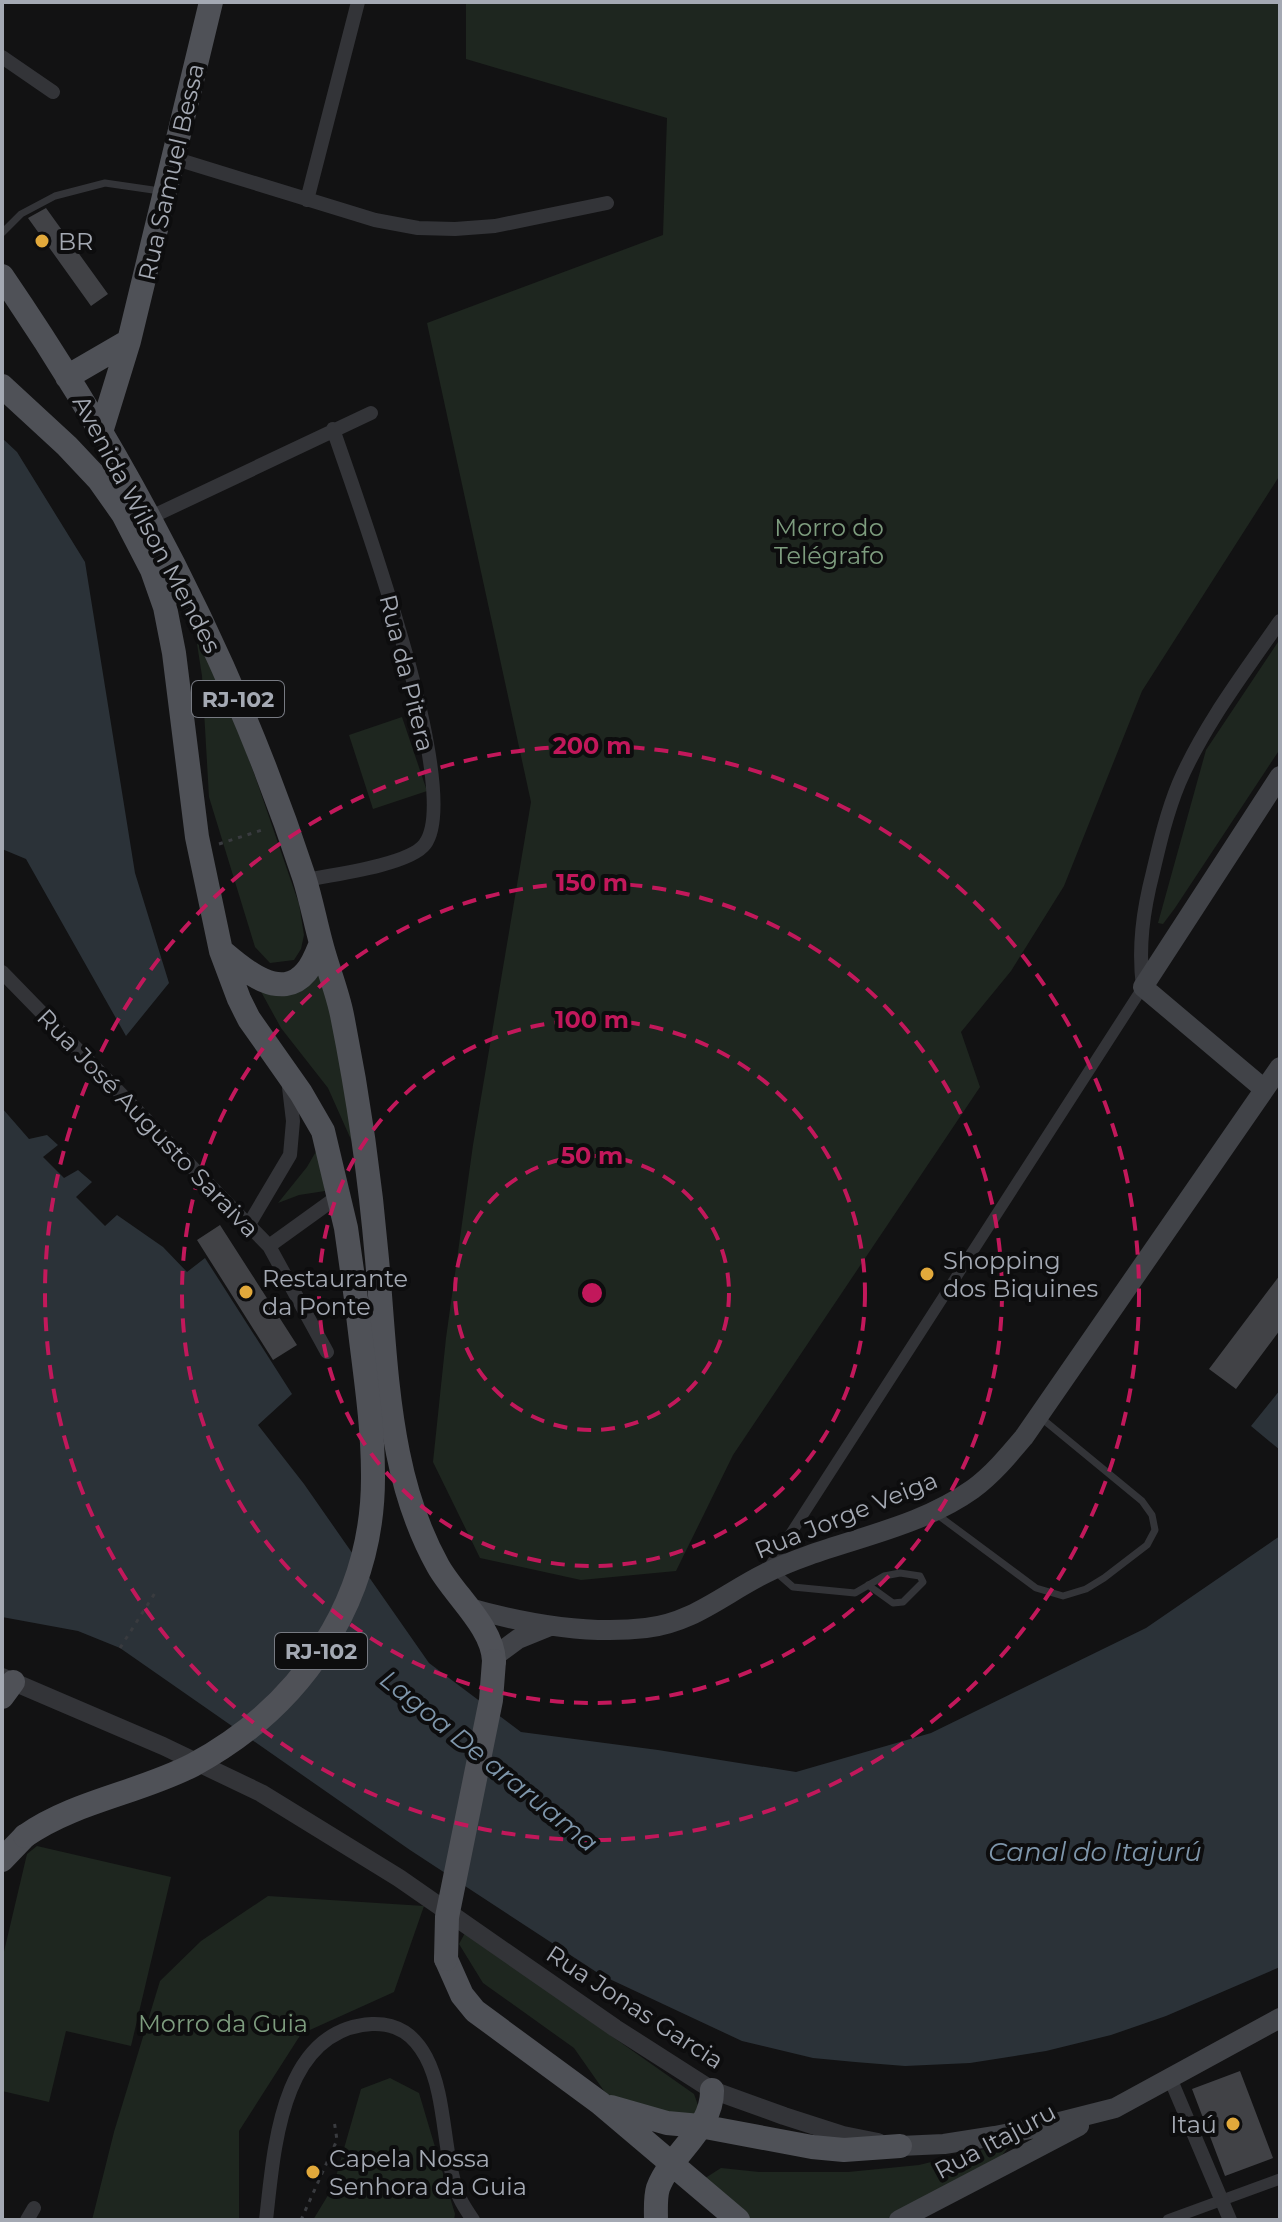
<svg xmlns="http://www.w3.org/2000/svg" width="1282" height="2222" font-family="Montserrat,sans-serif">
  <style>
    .green { fill: #1e261f }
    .water { fill: #2b3238 }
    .building { fill: #414246 }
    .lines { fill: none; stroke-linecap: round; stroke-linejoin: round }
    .path { stroke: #393b3f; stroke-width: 3; stroke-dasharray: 4 6; stroke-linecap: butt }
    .service { stroke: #333438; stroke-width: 7 }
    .pedestrian { stroke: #333438; stroke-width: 11 }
    .minor { stroke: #333438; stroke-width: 14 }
    .tertiary { stroke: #333438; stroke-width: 18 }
    .secondary { stroke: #414348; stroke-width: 20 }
    .primary { stroke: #4f5157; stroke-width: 24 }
    .primary-bridge { stroke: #4f5157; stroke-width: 24 }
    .ring { fill: none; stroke: #c2185b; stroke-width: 4; stroke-dasharray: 14 10 }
    .poi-dot { fill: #e2a93b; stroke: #0d0d0e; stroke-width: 3 }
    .labels { text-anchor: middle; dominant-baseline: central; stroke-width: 8; stroke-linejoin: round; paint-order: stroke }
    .shield { fill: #0d0d0e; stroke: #777a82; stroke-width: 2 }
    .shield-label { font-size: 22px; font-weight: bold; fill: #a4a9b3 }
    .street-label { font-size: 24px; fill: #a4a9b3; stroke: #0d0d0e }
    .poi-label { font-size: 24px; fill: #a4a9b3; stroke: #0d0d0e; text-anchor: start }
    .park-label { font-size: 24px; fill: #7d9c7e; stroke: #0d0d0e }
    .water-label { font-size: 26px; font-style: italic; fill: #7e96ab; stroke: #0d0d0e }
    .centre { fill: #c2185b; stroke: #0d0d0e; stroke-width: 4 }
    .ring-label { font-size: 24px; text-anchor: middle; font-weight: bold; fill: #c2185b; stroke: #0d0d0e; stroke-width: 8; stroke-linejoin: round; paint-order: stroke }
  </style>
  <rect width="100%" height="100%" fill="#121213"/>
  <!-- green -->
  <path class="green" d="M466,2H1280V475L1142,691L1064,886L1011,971L961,1032L980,1087L733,1455L676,1571L581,1580L480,1558L433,1462L446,1338L473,1145L531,802L427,323L663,235L667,118L466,59Z
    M191,605L255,776L299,904L304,935L301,949L294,960L270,963L255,947L209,797L202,676Z
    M1280,639V749L1175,908L1163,924L1158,923L1206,750Z
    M402,717L427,791L373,809L349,735Z
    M325,970L357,1153L328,1088L281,1028L259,988Z
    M318,1148L325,1191L299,1195L278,1203L307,1167Z
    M37,1846L171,1877L131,2046L66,2031L49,2102L2,2091V1960L27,1854Z
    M268,1896L424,1906L394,1992L301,2034L239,2131V2220H92L114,2132L160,1981L201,1941Z
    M465,1933L694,2094L699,2108L692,2119L616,2108L574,2048L483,1983L459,1944Z
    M390,2078L419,2093L455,2214L454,2220H313L333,2187L361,2089Z
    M1013,2142L988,2172L884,2220H743L699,2182L721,2168L759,2172H848L919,2165Z"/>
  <!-- water -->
  <path class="water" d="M2,438L17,452L85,562L135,873L169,983L126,1036L26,859L2,849Z
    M2,1108L29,1139L47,1135L58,1145L43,1157L64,1178L78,1170L92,1182L76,1197L105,1226L117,1215L163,1247L187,1272L205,1258L292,1394L258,1425L304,1484L429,1663L521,1732L658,1750L796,1772L931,1733L1146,1628L1280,1536V1967L1166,2016L1111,2035L1046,2051L970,2063L905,2066L855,2062L813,2058L742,2041L601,1975L410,1850L120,1648L78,1631L2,1617Z
    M1280,1390V1450L1251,1426Z"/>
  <!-- building -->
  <path class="building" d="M46,208L108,294L91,306L28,218Z
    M220,1225L297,1345L273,1360L197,1240Z
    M1280,1275V1330L1236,1389L1209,1369Z
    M1240,2071L1273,2158L1225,2176L1192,2089Z"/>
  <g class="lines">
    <!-- path -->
    <path class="path" d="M219,844L265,829
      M120,1648L155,1593
      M301,2220L337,2140L334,2120"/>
    <!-- service -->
    <path class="service" d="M2,233L21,214L55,196L105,183L160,191
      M935,1513L1036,1588L1063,1596L1086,1589L1104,1578L1147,1545L1155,1530L1152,1515L1142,1501L1040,1417
      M777,1573L793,1587L855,1593L884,1576L900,1573L920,1576L923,1582L903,1602L893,1603L868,1585"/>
    <!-- pedestrian -->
    <path class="pedestrian" d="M768,1569L1143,987
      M1168,2220L1280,2179"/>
    <!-- minor -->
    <path class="minor" d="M2,57L53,92
      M173,158L375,220L418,228L455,229L495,226L607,203
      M307,200L358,2
      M149,518L371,413
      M305,880C331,875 410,865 425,844C465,791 356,497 333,429
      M2,972L269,1246L327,1352
      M1143,987C1138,947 1143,911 1153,872C1160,842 1167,812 1179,783C1204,725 1244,673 1280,621
      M248,1226L290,1155L293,1121L288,1079
      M269,1246L337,1197
      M1170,2078L1230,2220
      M27,2220L34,2208
      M266,2220C274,2151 280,2029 372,2024C398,2023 414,2035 426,2057C447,2097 442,2151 458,2194C461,2203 468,2212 473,2220"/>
    <!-- tertiary -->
    <path class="tertiary" d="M2,1677L163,1746L261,1793L399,1878L615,2028L712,2090L784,2116L843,2135L878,2142"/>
    <!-- secondary -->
    <path class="secondary" d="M1264,1089L1143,987L1280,776
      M466,1607C522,1623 588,1635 646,1628C693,1623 725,1593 766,1573C833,1540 911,1533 973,1489C993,1474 1008,1456 1024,1437L1280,1067
      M495,1656L518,1639L550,1626
      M900,2146L944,2144L995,2136L1040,2127L1115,2108L1280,2018
      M899,2220L1079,2126"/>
    <!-- primary -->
    <path class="primary" d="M2,276C129,462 234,663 304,877C311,899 315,921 321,943C327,967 337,990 342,1015C358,1095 370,1177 377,1259C383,1324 385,1389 398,1453C406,1493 418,1530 438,1566C454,1595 493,1627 494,1661
      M67,377L129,341
      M2,386L67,446L99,480L123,514L152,570L165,607L174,653L197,837L221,951L239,999L249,1019L301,1093L323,1131L346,1228L357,1306
      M101,432L129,341L211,2
      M223,952C244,970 281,1002 306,972C313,964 317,953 321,943
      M2,1697L13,1682
      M2,1860L25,1836
      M446,1959L462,1995L475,2011L600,2103L738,2220
      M611,2107L667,2123L700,2126L812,2147L844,2150L900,2146
      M656,2220C656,2210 655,2198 658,2188C672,2152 713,2129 712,2090"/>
    <!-- primary-bridge -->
    <path class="primary-bridge" d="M25,1836C75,1801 139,1793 193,1765C301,1707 374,1601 373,1475C373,1419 363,1362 357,1306
      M446,1959L447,1917L491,1700L494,1661"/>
  </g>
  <!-- distance rings -->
  <g class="ring">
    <circle cx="592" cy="1293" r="137"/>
    <circle cx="592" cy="1293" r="273"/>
    <circle cx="592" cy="1293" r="410"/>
    <circle cx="592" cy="1293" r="547"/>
  </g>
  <!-- markers -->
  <g class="poi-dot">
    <circle cx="42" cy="241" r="8"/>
    <circle cx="927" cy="1274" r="8"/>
    <circle cx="246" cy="1292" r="8"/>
    <circle cx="1233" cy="2124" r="8"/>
    <circle cx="313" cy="2172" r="8"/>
  </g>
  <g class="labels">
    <!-- shield labels -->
    <g class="shield">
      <rect x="192" y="681" width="92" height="36" rx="6"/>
      <rect x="275" y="1633" width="92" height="36" rx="6"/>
    </g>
    <g class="shield-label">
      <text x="238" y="699">RJ-102</text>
      <text x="321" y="1651">RJ-102</text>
    </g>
    <!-- street labels -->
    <g class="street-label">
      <text transform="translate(171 172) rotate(-77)">Rua Samuel Bessa</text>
      <text transform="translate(147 524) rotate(62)">Avenida Wilson Mendes</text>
      <text transform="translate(407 673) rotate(76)">Rua da Pitera</text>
      <text transform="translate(148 1123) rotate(46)">Rua José Augusto Saraiva</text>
      <text transform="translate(846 1515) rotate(-22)">Rua Jorge Veiga</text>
      <text transform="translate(635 2007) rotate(33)">Rua Jonas Garcia</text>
      <text transform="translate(995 2141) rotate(-28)">Rua Itajuru</text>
    </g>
    <!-- poi labels -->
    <g class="poi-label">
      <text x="58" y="241">BR</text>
      <text x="943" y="1260">Shopping<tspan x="943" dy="28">dos Biquines</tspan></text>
      <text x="262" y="1278">Restaurante<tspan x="262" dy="28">da Ponte</tspan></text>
      <text x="1217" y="2124" text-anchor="end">Itaú</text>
      <text x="329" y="2158">Capela Nossa<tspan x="329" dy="28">Senhora da Guia</tspan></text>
    </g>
    <!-- park labels -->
    <g class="park-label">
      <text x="829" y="527">Morro do<tspan x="829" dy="28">Telégrafo</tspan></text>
      <text x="223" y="2023">Morro da Guia</text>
    </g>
    <!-- water labels -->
    <g class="water-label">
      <text transform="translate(489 1761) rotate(39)">Lagoa De araruama</text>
      <text x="1095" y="1852">Canal do Itajurú</text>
    </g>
  </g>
  <circle cx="592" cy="1293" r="12" class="centre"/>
  <g class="ring-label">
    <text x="592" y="754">200 m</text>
    <text x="592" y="891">150 m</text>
    <text x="592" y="1028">100 m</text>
    <text x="592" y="1164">50 m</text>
  </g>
  <!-- border -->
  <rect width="1282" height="2222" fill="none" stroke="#a4a9b3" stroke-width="8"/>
</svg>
